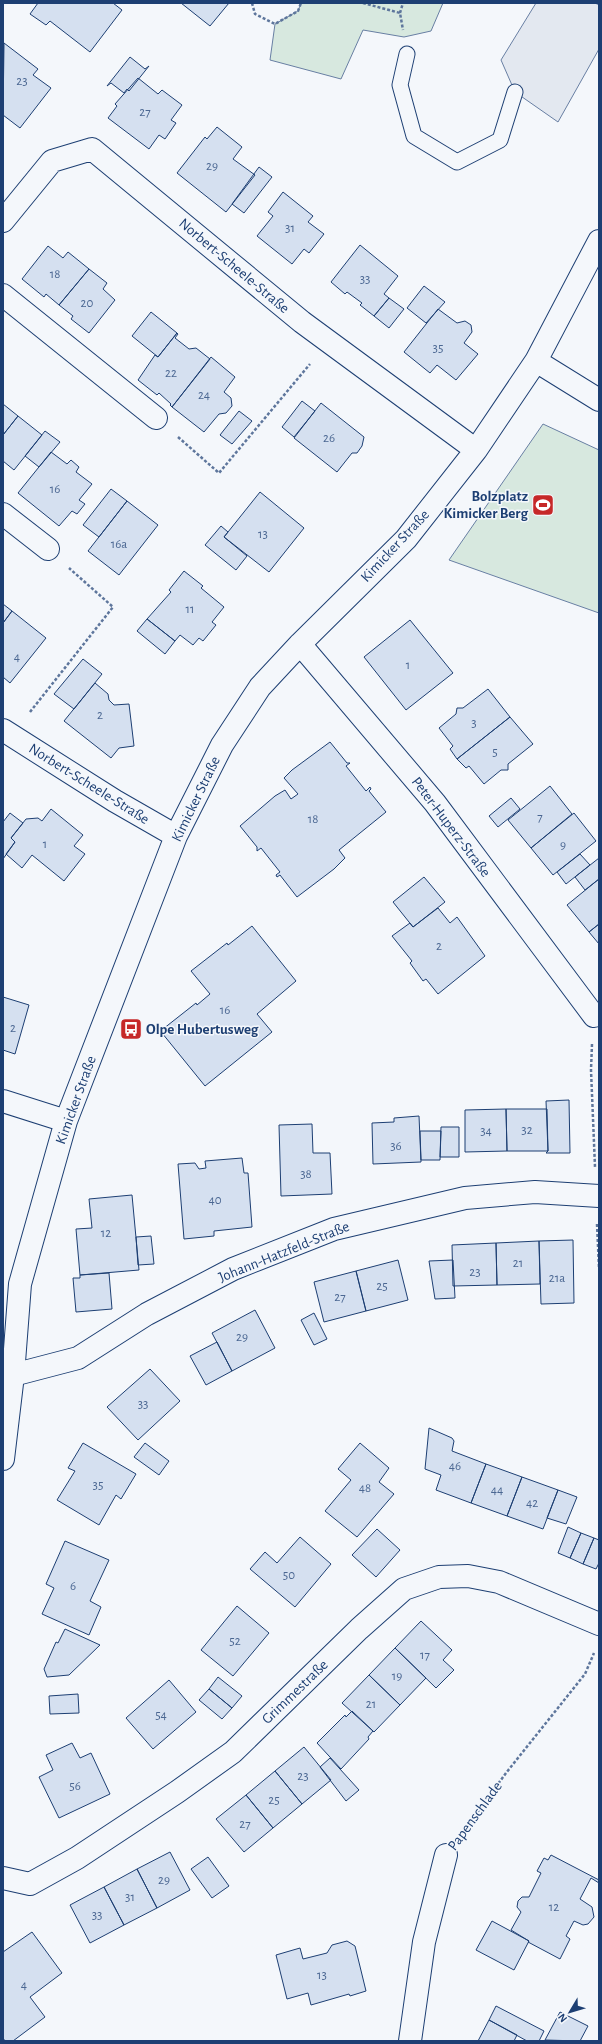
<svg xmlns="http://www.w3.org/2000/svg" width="602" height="2044" font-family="'Alegreya Sans',sans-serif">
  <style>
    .green { fill: #d7e8df; stroke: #687fa3 }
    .parking { fill: #e3e8f0; stroke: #687fa3 }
    .building { fill: #d5e0f0; stroke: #1d3f73 }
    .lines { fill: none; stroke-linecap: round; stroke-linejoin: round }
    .service-casing { stroke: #1d3f73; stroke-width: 17 }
    .minor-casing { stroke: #1d3f73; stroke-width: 24 }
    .path { stroke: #5e769c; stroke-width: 2.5; stroke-dasharray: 3 2; stroke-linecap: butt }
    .service { stroke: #f4f7fb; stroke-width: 15 }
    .minor { stroke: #f4f7fb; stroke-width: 22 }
    .labels { text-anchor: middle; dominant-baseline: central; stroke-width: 3; stroke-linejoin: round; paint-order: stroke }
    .number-label { font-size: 13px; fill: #4b6792 }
    .street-label { font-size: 15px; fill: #1d3f73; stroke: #f4f7fb }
    .poi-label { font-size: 15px; font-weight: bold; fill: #1d3f73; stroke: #f4f7fb; text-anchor: end }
  </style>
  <rect width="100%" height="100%" fill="#f4f7fb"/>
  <!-- green -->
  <path class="green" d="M301,3H443L431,31L404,37L363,30L341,79L270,60L275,24L298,11Z
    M543,424L599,450V613L449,560Z"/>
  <!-- parking -->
  <path class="parking" d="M536,3H595L599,5V49L558,122L515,92L501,60Z"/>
  <!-- building -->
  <path class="building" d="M38,3H113L122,10L90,52L50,21L46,25L30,14Z
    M181,3H229L210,26Z
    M4,43L38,69L33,75L51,88L20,128L3,115Z
    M130,57L145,69L149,66L129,91L127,89L124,93L111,83L107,86Z
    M138,78L158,94L162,90L182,105L171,120L176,123L165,139L159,135L149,149L108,118L117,106L115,104Z
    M217,127L242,147L233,159L255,175L226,212L177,173L205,137L207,139Z
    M259,167L272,177L244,213L232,204Z
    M283,192L313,216L308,222L324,234L309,253L304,249L292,264L257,236L273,216L268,212Z
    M360,245L398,276L384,294L389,298L374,316L360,305L362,303L347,292L345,294L331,282Z
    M48,246L63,258L68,252L89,269L59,305L46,294L44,297L22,279Z
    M89,269L107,283L103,289L115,300L89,333L71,319L73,316L59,305Z
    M424,286L445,302L426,323L407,308Z
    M389,298L404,309L389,328L374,316Z
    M438,309L457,323L465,321L471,325L472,332L464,343L478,354L456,380L437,365L430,373L404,352Z
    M151,312L177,333L158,357L132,336Z
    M177,333L178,334L175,338L189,349L196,348L210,359L172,407L170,405L171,404L159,393L157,395L138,380L155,355L158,357Z
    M211,357L235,377L224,392L231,398L232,406L226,413L219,414L204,432L172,407Z
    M302,401L315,411L294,437L282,427Z
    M321,403L364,437L362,446L357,453H352L337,472L294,438Z
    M3,404L18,416L3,435Z
    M239,411L252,421L232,444L220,435Z
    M18,416L42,435L14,470L3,461V435Z
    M45,431L60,442L39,467L25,456Z
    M51,452L67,464L71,460L79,467L76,472L92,484L79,500L85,504L77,514L72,511L59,526L18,493Z
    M111,489L127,501L99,537L83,525Z
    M260,492L304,528L269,572L224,537Z
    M127,501L158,525L119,575L88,551Z
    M221,526L228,532L224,537L247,556L236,570L205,545Z
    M184,571L203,586L201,588L224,607L212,622L216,625L203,641L199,638L193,645L180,635L175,641L147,619L171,592L169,590Z
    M3,604L12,611L3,623Z
    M12,611L46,638L10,683L3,677V623Z
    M147,619L175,641L165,654L137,631Z
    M410,620L453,673L406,710L364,657Z
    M83,659L102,674L74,709L54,694Z
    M95,683L108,694L109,700L114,705L129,704L134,746L119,748L111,758L64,721Z
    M488,689L510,717L457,759L450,749L453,746L439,728L456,714L457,708H463Z
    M510,717L533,744L508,764V770H501L484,784L469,766L466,768L457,759Z
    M330,742L347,763H350L346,766L366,791L370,787L371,789L369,791L386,812L339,850L345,858L334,869L297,897L280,875L277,877L276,875L280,872L261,848L257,851V847L240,826L275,796L285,790L291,799L298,794L284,778L292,770Z
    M550,786L572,814L531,848L508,820Z
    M511,798L520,809L498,827L489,816Z
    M51,809L83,835L74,846L85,854L64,881L32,855L22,868L6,854L15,842L11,838L26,819L38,818L42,821Z
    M10,813L23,823L11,838L15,842L3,859V822Z
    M574,813L596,841L553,875L531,848Z
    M580,854L590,865L566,884L557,872Z
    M599,858V879L585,890L575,877Z
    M424,877L445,902L413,927L393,902Z
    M599,879V924L589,932L567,905Z
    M438,908L450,923L457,917L485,956L438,994L426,979L423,981L410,963L412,961L392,936L410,923L413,927Z
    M599,924V944L589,932Z
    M252,926L296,981L257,1014L272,1032L205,1086L162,1033L165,1031L163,1029L196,1003L197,1005L210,994L191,971L227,943L228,945Z
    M3,997L29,1005L15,1054L3,1050Z
    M569,1100L570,1153H546L548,1151L546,1101Z
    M506,1109H547L548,1151H507Z
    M506,1109L507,1151L465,1152V1110Z
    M419,1116L421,1162L373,1164L372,1123L394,1122V1118Z
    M312,1124L313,1153H330L332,1194L281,1196L279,1125Z
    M441,1127H459V1157H440Z
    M420,1131H441L440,1160H421Z
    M242,1158L244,1173H248L252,1227L214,1231V1236L184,1239L178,1164L195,1163L199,1169L206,1168L205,1161Z
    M132,1195L139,1270L80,1275L76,1229L92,1228L89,1199Z
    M151,1236L154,1264L138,1265L136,1237Z
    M573,1240L574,1303L541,1304L539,1241Z
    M539,1241L540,1284L497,1285L496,1243Z
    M496,1243L497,1285L453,1286L452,1245Z
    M398,1260L408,1300L366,1311L356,1271Z
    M453,1260L455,1298L435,1299L429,1261Z
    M356,1271L366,1311L324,1322L314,1282Z
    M109,1273L112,1309L76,1312L73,1278H80V1275Z
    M255,1310L275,1348L232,1371L212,1333Z
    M314,1313L327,1339L314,1345L301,1320Z
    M217,1342L232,1371L206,1385L190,1356Z
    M150,1369L180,1401L138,1440L107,1407Z
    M429,1428L452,1438L454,1441L452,1451L486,1464L471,1503L436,1490L441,1475L425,1469Z
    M83,1443L136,1474L121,1499L116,1495L99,1525L57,1500L75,1471L68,1468Z
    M145,1443L169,1461L159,1475L134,1457Z
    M360,1443L389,1468L379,1482L394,1494L357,1537L325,1511L351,1480L338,1469Z
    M486,1464L522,1477L507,1516L471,1503Z
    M522,1477L558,1490L543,1529L507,1516Z
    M558,1490L577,1497L566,1524L547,1518Z
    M568,1527L581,1533L570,1558L558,1553Z
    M377,1529L400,1550L376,1577L352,1555Z
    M581,1533L594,1538L583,1564L570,1558Z
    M300,1537L331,1564L295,1607L250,1569L265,1552L277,1563Z
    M594,1538L599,1540V1563L596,1569L583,1564Z
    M65,1541L109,1560L90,1601L101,1607L89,1635L42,1614L54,1588L46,1584Z
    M237,1606L269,1633L233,1676L201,1650Z
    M421,1621L452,1650L443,1660L454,1670L436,1688L395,1648Z
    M65,1629L100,1645L69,1675L47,1677L44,1669L56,1642L58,1643Z
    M395,1648L426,1678L400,1705L369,1675Z
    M369,1675L400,1705L374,1732L342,1703Z
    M218,1677L242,1696L232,1708L209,1689Z
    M169,1680L196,1712L153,1749L126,1718Z
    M209,1689L232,1708L222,1719L199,1700Z
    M78,1694L79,1713L50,1714L49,1696Z
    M352,1711L373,1731L368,1737L369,1739L341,1769L317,1743L345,1715L346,1717Z
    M72,1743L80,1758L91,1753L110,1794L59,1818L39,1777L53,1770L46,1755Z
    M304,1747L331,1780L302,1804L275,1771Z
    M330,1758L359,1790L346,1801L320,1767Z
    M275,1771L302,1804L273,1828L246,1795Z
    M246,1795L273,1828L244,1852L216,1819Z
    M170,1852L190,1890L157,1908L137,1869Z
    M551,1855L599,1880V1883L591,1878L580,1899L592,1907L594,1917L588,1924L583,1925L574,1921L566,1936L570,1939L560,1959L528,1942L529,1941L511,1930L521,1912L517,1907L518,1901L522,1897H529L541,1873L537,1871L544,1858L548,1860Z
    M208,1857L229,1886L212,1898L191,1869Z
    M137,1869L157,1908L124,1925L104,1887Z
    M104,1887L124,1925L90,1943L70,1905Z
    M492,1921L529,1941L514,1970L476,1950Z
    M32,1932L62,1973L30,1997L45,2017L13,2041H5L3,2038V1952Z
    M347,1941L355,1946L366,1991L350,1996L349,1994L311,2005L308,1993L287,1999L276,1955L300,1948L303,1959L327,1953L332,1945Z
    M496,2006L544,2031L539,2041H527L489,2020Z
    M560,2012L588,2026L580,2041L545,2040Z
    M489,2020L517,2035L514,2041H478Z"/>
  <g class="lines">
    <!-- service casing -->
    <g class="service-casing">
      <path id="service" d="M407,54L400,85L414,136L457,162L500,140L515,92"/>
    </g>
    <!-- minor casing -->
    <g class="minor-casing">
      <path id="minor" d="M3,221L52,161L92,149L302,322L476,450
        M3,295L156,418
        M536,361L599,400
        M3,514L48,549
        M300,644L435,803L594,1016
        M3,730L115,801L176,836
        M3,1101L66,1121
        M13,1375L78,1358L147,1314L233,1269L334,1229L465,1198L535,1192L599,1196
        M3,1459L13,1375L20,1284L66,1121L176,836L222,745L260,687L300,644L406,539L476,450L536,361L599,241
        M3,1878L30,1884L77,1858L177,1792L233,1752L359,1629L404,1589L439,1577L468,1576L499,1582L599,1624
        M410,2041L424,1942L446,1855"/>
    </g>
    <!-- path -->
    <path class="path" d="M252,3L255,14L275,24L298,11L301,3
      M363,3L400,13L403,30
      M400,13L403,3
      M178,437L219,473L310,364
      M30,712L113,607L69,568
      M592,1044L591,1070L595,1167
      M597,1224L599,1268
      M463,1832L506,1773L585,1674L594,1653"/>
    <!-- service -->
    <use href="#service" class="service"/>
    <!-- minor -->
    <use href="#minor" class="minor"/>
  </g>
  <!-- icons -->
  <defs>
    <g id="stadium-square" transform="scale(1.15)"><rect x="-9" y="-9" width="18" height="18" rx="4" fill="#c62828" stroke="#f4f7fb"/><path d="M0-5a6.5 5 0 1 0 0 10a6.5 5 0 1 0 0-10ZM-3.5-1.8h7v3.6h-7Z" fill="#fff"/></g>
    <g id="bus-square" transform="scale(1.15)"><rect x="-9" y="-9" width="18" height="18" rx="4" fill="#c62828" stroke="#f4f7fb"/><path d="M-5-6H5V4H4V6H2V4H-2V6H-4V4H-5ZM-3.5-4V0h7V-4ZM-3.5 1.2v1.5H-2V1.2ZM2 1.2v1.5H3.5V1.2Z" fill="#fff"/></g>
  </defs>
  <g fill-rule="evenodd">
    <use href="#stadium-square" x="543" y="505"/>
    <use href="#bus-square" x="131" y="1029"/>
  </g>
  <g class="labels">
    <!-- number labels -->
    <g class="number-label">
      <text x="22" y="81">23</text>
      <text x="145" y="112">27</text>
      <text x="212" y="166">29</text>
      <text x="290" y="228">31</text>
      <text x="55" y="274">18</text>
      <text x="365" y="279">33</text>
      <text x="87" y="303">20</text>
      <text x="438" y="348">35</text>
      <text x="171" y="373">22</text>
      <text x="204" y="395">24</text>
      <text x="329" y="438">26</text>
      <text x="55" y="489">16</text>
      <text x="263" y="534">13</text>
      <text x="119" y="544">16a</text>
      <text x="190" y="609">11</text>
      <text x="17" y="657">4</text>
      <text x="408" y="665">1</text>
      <text x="100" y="715">2</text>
      <text x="474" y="723">3</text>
      <text x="495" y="752">5</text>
      <text x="540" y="817">7</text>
      <text x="313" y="819">18</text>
      <text x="45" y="844">1</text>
      <text x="563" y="845">9</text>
      <text x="439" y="946">2</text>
      <text x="225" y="1010">16</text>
      <text x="13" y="1028">2</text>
      <text x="527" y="1130">32</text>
      <text x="486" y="1131">34</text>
      <text x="396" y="1146">36</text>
      <text x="306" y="1174">38</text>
      <text x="215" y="1200">40</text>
      <text x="106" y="1233">12</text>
      <text x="518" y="1263">21</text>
      <text x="475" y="1272">23</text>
      <text x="557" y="1278">21a</text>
      <text x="382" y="1286">25</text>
      <text x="340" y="1297">27</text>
      <text x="242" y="1337">29</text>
      <text x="143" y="1404">33</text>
      <text x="455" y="1466">46</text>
      <text x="98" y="1485">35</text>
      <text x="365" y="1488">48</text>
      <text x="497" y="1490">44</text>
      <text x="532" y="1503">42</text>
      <text x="289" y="1575">50</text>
      <text x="73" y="1586">6</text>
      <text x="235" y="1641">52</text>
      <text x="425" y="1655">17</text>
      <text x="397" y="1676">19</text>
      <text x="371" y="1704">21</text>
      <text x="161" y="1715">54</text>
      <text x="303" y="1776">23</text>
      <text x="75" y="1786">56</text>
      <text x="274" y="1800">25</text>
      <text x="245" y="1824">27</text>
      <text x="164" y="1880">29</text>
      <text x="130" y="1897">31</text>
      <text x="554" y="1907">12</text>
      <text x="97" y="1915">33</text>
      <text x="322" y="1975">13</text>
      <text x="24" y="1985">4</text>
    </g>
    <!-- street labels -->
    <g class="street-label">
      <text transform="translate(234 266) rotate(40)">Norbert-Scheele-Straße</text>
      <text transform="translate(395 546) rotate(-47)">Kimicker Straße</text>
      <text transform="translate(89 784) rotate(32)">Norbert-Scheele-Straße</text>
      <text transform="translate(196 799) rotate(-64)">Kimicker Straße</text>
      <text transform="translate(451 827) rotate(53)">Peter-Huperz-Straße</text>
      <text transform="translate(76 1100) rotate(-70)">Kimicker Straße</text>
      <text transform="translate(284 1252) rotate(-22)">Johann-Hatzfeld-Straße</text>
      <text transform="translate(295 1692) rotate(-44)">Grimmestraße</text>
      <text transform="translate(475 1816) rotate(-54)">Papenschlade</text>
    </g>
    <!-- poi labels -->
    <g class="poi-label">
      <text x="528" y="496">Bolzplatz<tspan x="528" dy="17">Kimicker Berg</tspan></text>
      <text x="146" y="1029" text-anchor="start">Olpe Hubertusweg</text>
    </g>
  </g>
  <!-- border -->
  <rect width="602" height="2044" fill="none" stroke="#1d3f73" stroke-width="8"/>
  <!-- north arrow -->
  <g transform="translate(570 2012) rotate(232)" stroke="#f4f7fb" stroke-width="3" paint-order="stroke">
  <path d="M0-3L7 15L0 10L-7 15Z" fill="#1d3f73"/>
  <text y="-6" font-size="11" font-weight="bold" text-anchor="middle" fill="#1d3f73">N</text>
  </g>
</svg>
